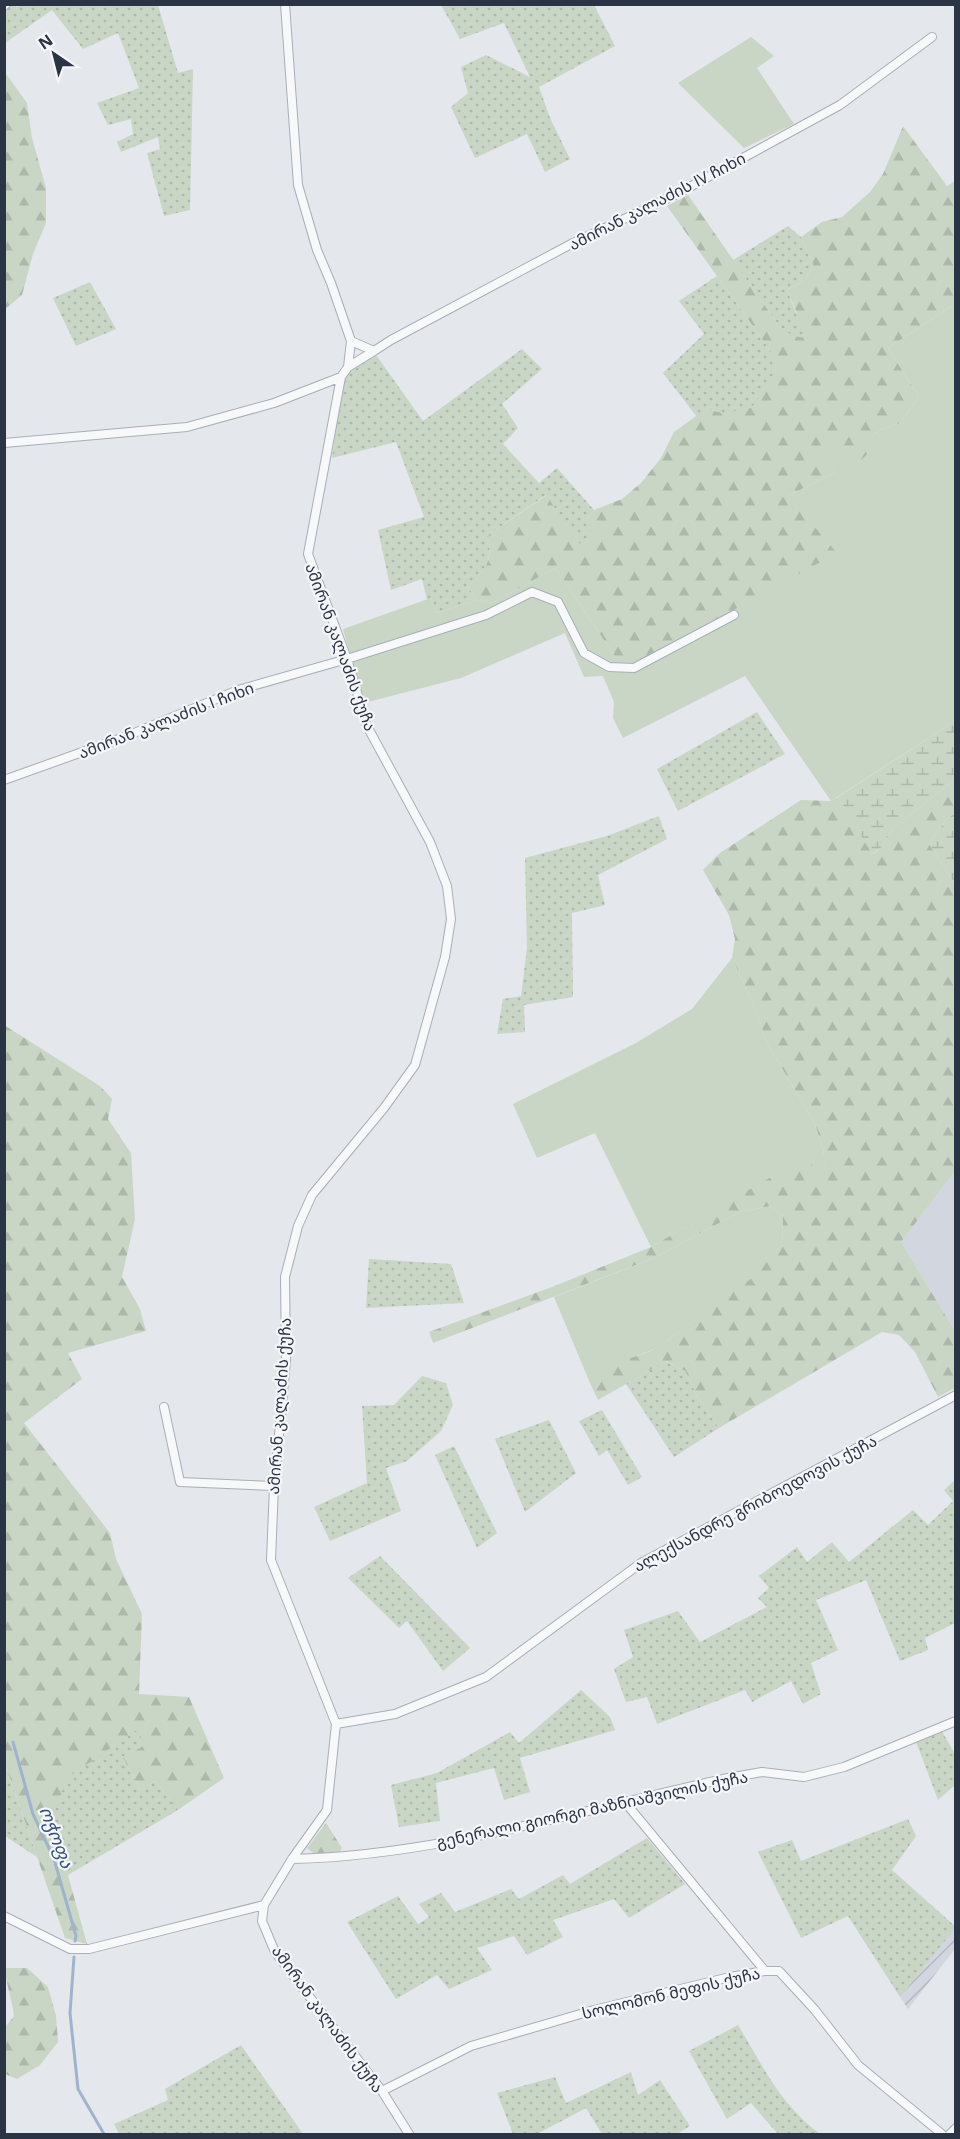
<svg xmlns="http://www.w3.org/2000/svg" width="960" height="2139" font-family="'Open Sans','Noto Sans Georgian',sans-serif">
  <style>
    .built { fill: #d2d6de }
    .industrial { fill: url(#industrial-furrows) }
    .grass { fill: #c9d6c5 }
    .forest { fill: url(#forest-firs) }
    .wetland { fill: url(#wetland-marsh) }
    .garden { fill: url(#garden-dots) }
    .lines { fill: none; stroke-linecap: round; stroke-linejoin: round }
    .stream { stroke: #9fb4cc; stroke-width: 3 }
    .minor-casing { stroke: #a9aeb7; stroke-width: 10 }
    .minor { stroke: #f7f8fa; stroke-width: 8 }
    .labels { text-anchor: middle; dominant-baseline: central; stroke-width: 4.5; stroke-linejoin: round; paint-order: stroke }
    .street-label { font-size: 16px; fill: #2b3445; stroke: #f4f6f9 }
    .water-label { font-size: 18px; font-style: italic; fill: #34527a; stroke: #f4f6f9 }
  </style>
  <defs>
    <pattern id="industrial-furrows" width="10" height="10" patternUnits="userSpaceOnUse" patternTransform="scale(1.5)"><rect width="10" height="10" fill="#d2d6de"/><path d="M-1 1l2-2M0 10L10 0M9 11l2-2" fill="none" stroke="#b4b8c0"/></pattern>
    <pattern id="forest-firs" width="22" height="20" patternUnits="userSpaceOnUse" patternTransform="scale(1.5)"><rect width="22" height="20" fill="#c9d6c5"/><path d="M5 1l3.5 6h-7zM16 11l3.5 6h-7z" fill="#adb8ab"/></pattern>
    <pattern id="wetland-marsh" width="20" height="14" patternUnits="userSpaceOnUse" patternTransform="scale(1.5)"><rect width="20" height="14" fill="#c9d6c5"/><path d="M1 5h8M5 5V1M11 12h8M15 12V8" fill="none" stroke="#adb8ab"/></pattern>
    <pattern id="garden-dots" width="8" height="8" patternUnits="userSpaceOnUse" patternTransform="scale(1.5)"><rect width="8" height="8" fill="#c9d6c5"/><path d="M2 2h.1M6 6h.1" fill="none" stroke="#adb8ab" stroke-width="1.8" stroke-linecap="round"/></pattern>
  </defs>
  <rect width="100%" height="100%" fill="#e4e7ec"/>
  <!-- built -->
  <path class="built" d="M955,1171V1331L901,1242Z"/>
  <!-- industrial -->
  <path class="industrial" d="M955,1927V1949L908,2009L900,1997Z"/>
  <!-- grass -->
  <path class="grass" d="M751,37L774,56L757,68L794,124L744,148L678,83Z
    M955,304V721L831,801L745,676L623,738L613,718L614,702L603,676L584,677L565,633L461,678L364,703L343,629L431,598L436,613L477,600L493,603L555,568L617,659L836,553L788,496L835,472L822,457L837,448L853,466L872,436L880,430L900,423L919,397L888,348Z
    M732,958L758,1015L766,1041L815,1124L823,1149L829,1194L807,1157L651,1247L595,1133L537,1158L513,1104L636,1043L692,1009Z
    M770,1206L783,1216L782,1244L756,1276L672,1337L662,1346L616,1364L590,1383L554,1297L654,1258L740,1212Z"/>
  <!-- forest -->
  <path class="forest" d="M4,71L27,103L32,138L46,188V223L33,254L22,295L5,309Z
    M903,126L947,186L955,181V304L888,348L919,397L900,423L880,430L872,436L873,449L853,467L837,449L823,457L835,472L788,496L837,553L643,660L617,659L555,568L493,603L477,600L468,587C486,569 493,561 488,535L547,495L582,547L585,522L594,510L622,499L641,483L661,458L674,432L706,409L723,413L774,356L667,206L688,195L780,327L797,313L787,290L805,280L813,265L801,237L822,222L842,217L870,192L883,174Z
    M953,781H955V813L946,820L929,844L955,884V1171L901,1242L955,1331V1388L938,1397L915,1352L899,1335L882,1332L719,1428L698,1398L685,1371L666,1361L598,1400L590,1383C599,1376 607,1368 617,1363C636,1355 657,1352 672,1337L756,1275L782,1244L783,1216L770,1206L740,1212L654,1258L433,1343L429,1332L552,1287L651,1247L807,1156L828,1192L823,1149L815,1124L766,1041L758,1015L732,958L735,939L729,915L703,870L720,853L801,800L831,801L838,797L873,854L882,847L893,828Z
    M4,1025L100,1086L112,1099L108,1119L131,1153L135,1219L122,1277L140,1309L146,1331L68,1353L82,1379L24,1423L110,1533L116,1559L142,1614L139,1694L189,1697L224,1778L178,1810L155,1781L141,1791L123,1758L137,1730L50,1824L68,1875L87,1944L65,1938L5,1764Z
    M326,1823L342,1848L339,1853L315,1855L307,1848Z
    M5,1968H27L48,1987L56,2016L58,2042L40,2065L17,2079L5,2074V2027L14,2016C12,1999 6,1985 5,1968Z"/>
  <!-- wetland -->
  <path class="wetland" d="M955,721V781H953L893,828L882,847L872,854L838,797Z
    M955,813V884L929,844L946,820Z"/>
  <!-- garden -->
  <path class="garden" d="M21,4L158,5L178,73L193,69L190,210L164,216L147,153L160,149L158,137L121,152L117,142L133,134L131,119L108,125L97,103L139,88L118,33L83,49L52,10L5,43L4,5H15L17,7Z
    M441,5H594L615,46L539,87L550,118L570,159L545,172L527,134L475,158L451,107L468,93L461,67L486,55L530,77L504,23L460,39Z
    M788,226L801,237L813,265L805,280L787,290L806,338L793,336L780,327L733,260Z
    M717,276L774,356V379L751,408L723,413L706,409L697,417L663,373L704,334L679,301Z
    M90,282L116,329L76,346L53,298Z
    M522,349L542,369L502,404L518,428L503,444L539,483L557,468L594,510L585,522L594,539L582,547L546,495L488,535C493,560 486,570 468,587L477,600L436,613L431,598L427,600L422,579L391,590L378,530L424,517L396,442L332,458L340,397L348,373L376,355L423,421Z
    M757,712L785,754L678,811L657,769Z
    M659,816L667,839L598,875L605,905L572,913L573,997L524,1005L525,1032L497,1034L503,999L521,996L527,948L525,858L607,836Z
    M369,1259L451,1264L464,1303L366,1308Z
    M665,1361L685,1371L698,1398L719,1428L674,1457L626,1384Z
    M422,1376L446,1383L453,1405L441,1431L407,1461L386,1468L401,1511L330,1541L314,1507L367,1483L362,1406L394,1405Z
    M602,1410L642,1477L628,1485L607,1450L599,1456L579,1421Z
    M549,1420L576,1473L525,1512L495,1439Z
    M454,1446L497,1533L477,1548L435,1455Z
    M955,1480V1623L925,1638L928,1650L900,1661L866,1580L816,1600L838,1650L811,1663L821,1694L803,1704L791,1681L752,1702L745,1690L657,1724L647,1697L626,1702L614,1669L633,1657L624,1630L678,1611L700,1642L767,1607L758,1598L769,1588L759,1576L797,1547L807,1562L832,1542L849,1562L913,1510L928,1525L953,1501L944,1490Z
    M380,1556L470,1648L443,1671L407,1621L399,1628L348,1578Z
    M581,1690L610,1717L615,1730L520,1758L530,1792L504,1800L494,1768L436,1783L440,1821L399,1827L391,1785L437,1773L510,1732L519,1743Z
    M940,1728L955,1754V1785L938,1800L915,1739Z
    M137,1730L145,1745L123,1758L141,1791L155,1781L178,1810L68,1875L50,1824L67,1778Z
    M4,1764H5L37,1857L5,1836Z
    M908,1819L916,1836L892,1870L956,1927L900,1997L848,1916L801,1938L758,1852L792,1840L801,1861Z
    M647,1838L685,1884L629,1918L614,1899L553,1920L563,1937L527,1955L514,1936L477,1948L492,1970L449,1989L437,1975L396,1999L347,1922L398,1896L418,1924L429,1917L419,1904L441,1893L455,1912L511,1889L519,1899L563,1875L570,1884Z
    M738,2025C764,2068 779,2103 820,2134H778L751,2103L727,2119L689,2051Z
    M241,2045L303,2134H119L114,2124L168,2100L165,2089Z
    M631,2072L638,2095L660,2080L690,2126L677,2134H602L586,2108L537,2134H513L497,2093L555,2077L566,2103Z"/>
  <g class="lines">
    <!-- stream -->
    <path class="stream" d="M13,1742L33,1814L54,1859L76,1936L75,1941
      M74,1957L70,2013L78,2089L104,2134"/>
    <!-- minor casing -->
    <g class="minor-casing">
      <path id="minor" d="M285,4L298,185L317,250L331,283L351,341L348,367L341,377L308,554L347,659L367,726L430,842L447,886L451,919L445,957L415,1065L384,1108L312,1195L298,1226L285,1277L286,1361L274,1486L271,1560L336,1724L327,1810L292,1859L264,1905L262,1921L275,1952L382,2091L409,2134
        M4,6L6,4
        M351,341L374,351L391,340L573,243L675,195L840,105L932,37
        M348,367L374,351
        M4,443L187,427L274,403L341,377
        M4,780L127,736L238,690L347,659L486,615L532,592L558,602L584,653L609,667L634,668L734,615
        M164,1407L180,1482L274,1486
        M336,1724L395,1714L486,1677L641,1563L956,1395
        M624,1801L765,1971
        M292,1859C438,1856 585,1809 728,1778L762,1772L804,1777L844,1767L956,1721
        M4,1916L70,1949H89L264,1905
        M382,2091L471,2046L594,2010L730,1977L765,1971H779L815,2010L858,2065L942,2134
        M950,2134L956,2128"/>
    </g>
    <!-- minor -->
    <use href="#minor" class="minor"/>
  </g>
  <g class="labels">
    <!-- street labels -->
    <g class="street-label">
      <text transform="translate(657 201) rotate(-27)">ამირან კალაძის IV ჩიხი</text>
      <text transform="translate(341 647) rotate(70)">ამირან კალაძის ქუჩა</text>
      <text transform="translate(166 720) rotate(-21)">ამირან კალაძის I ჩიხი</text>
      <text transform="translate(279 1406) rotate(-86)">ამირან კალაძის ქუჩა</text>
      <text transform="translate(755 1503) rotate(-28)">ალექსანდრე გრიბოედოვის ქუჩა</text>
      <text transform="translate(592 1809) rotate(-12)">გენერალი გიორგი მაზნიაშვილის ქუჩა</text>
      <text transform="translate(671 1993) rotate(-13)">სოლომონ მეფის ქუჩა</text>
      <text transform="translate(328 2019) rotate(54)">ამირან კალაძის ქუჩა</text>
    </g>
    <!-- water labels -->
    <g class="water-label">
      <text transform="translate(57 1837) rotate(69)">ოჭოფა</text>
    </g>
  </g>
  <!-- border -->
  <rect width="960" height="2139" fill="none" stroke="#2b3445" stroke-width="12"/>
  <!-- north arrow -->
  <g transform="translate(54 54) rotate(325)" stroke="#f4f6f9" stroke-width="4.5" paint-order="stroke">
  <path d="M0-4.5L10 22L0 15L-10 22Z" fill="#2b3445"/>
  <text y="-9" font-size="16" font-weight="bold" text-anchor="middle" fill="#2b3445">N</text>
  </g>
</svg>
